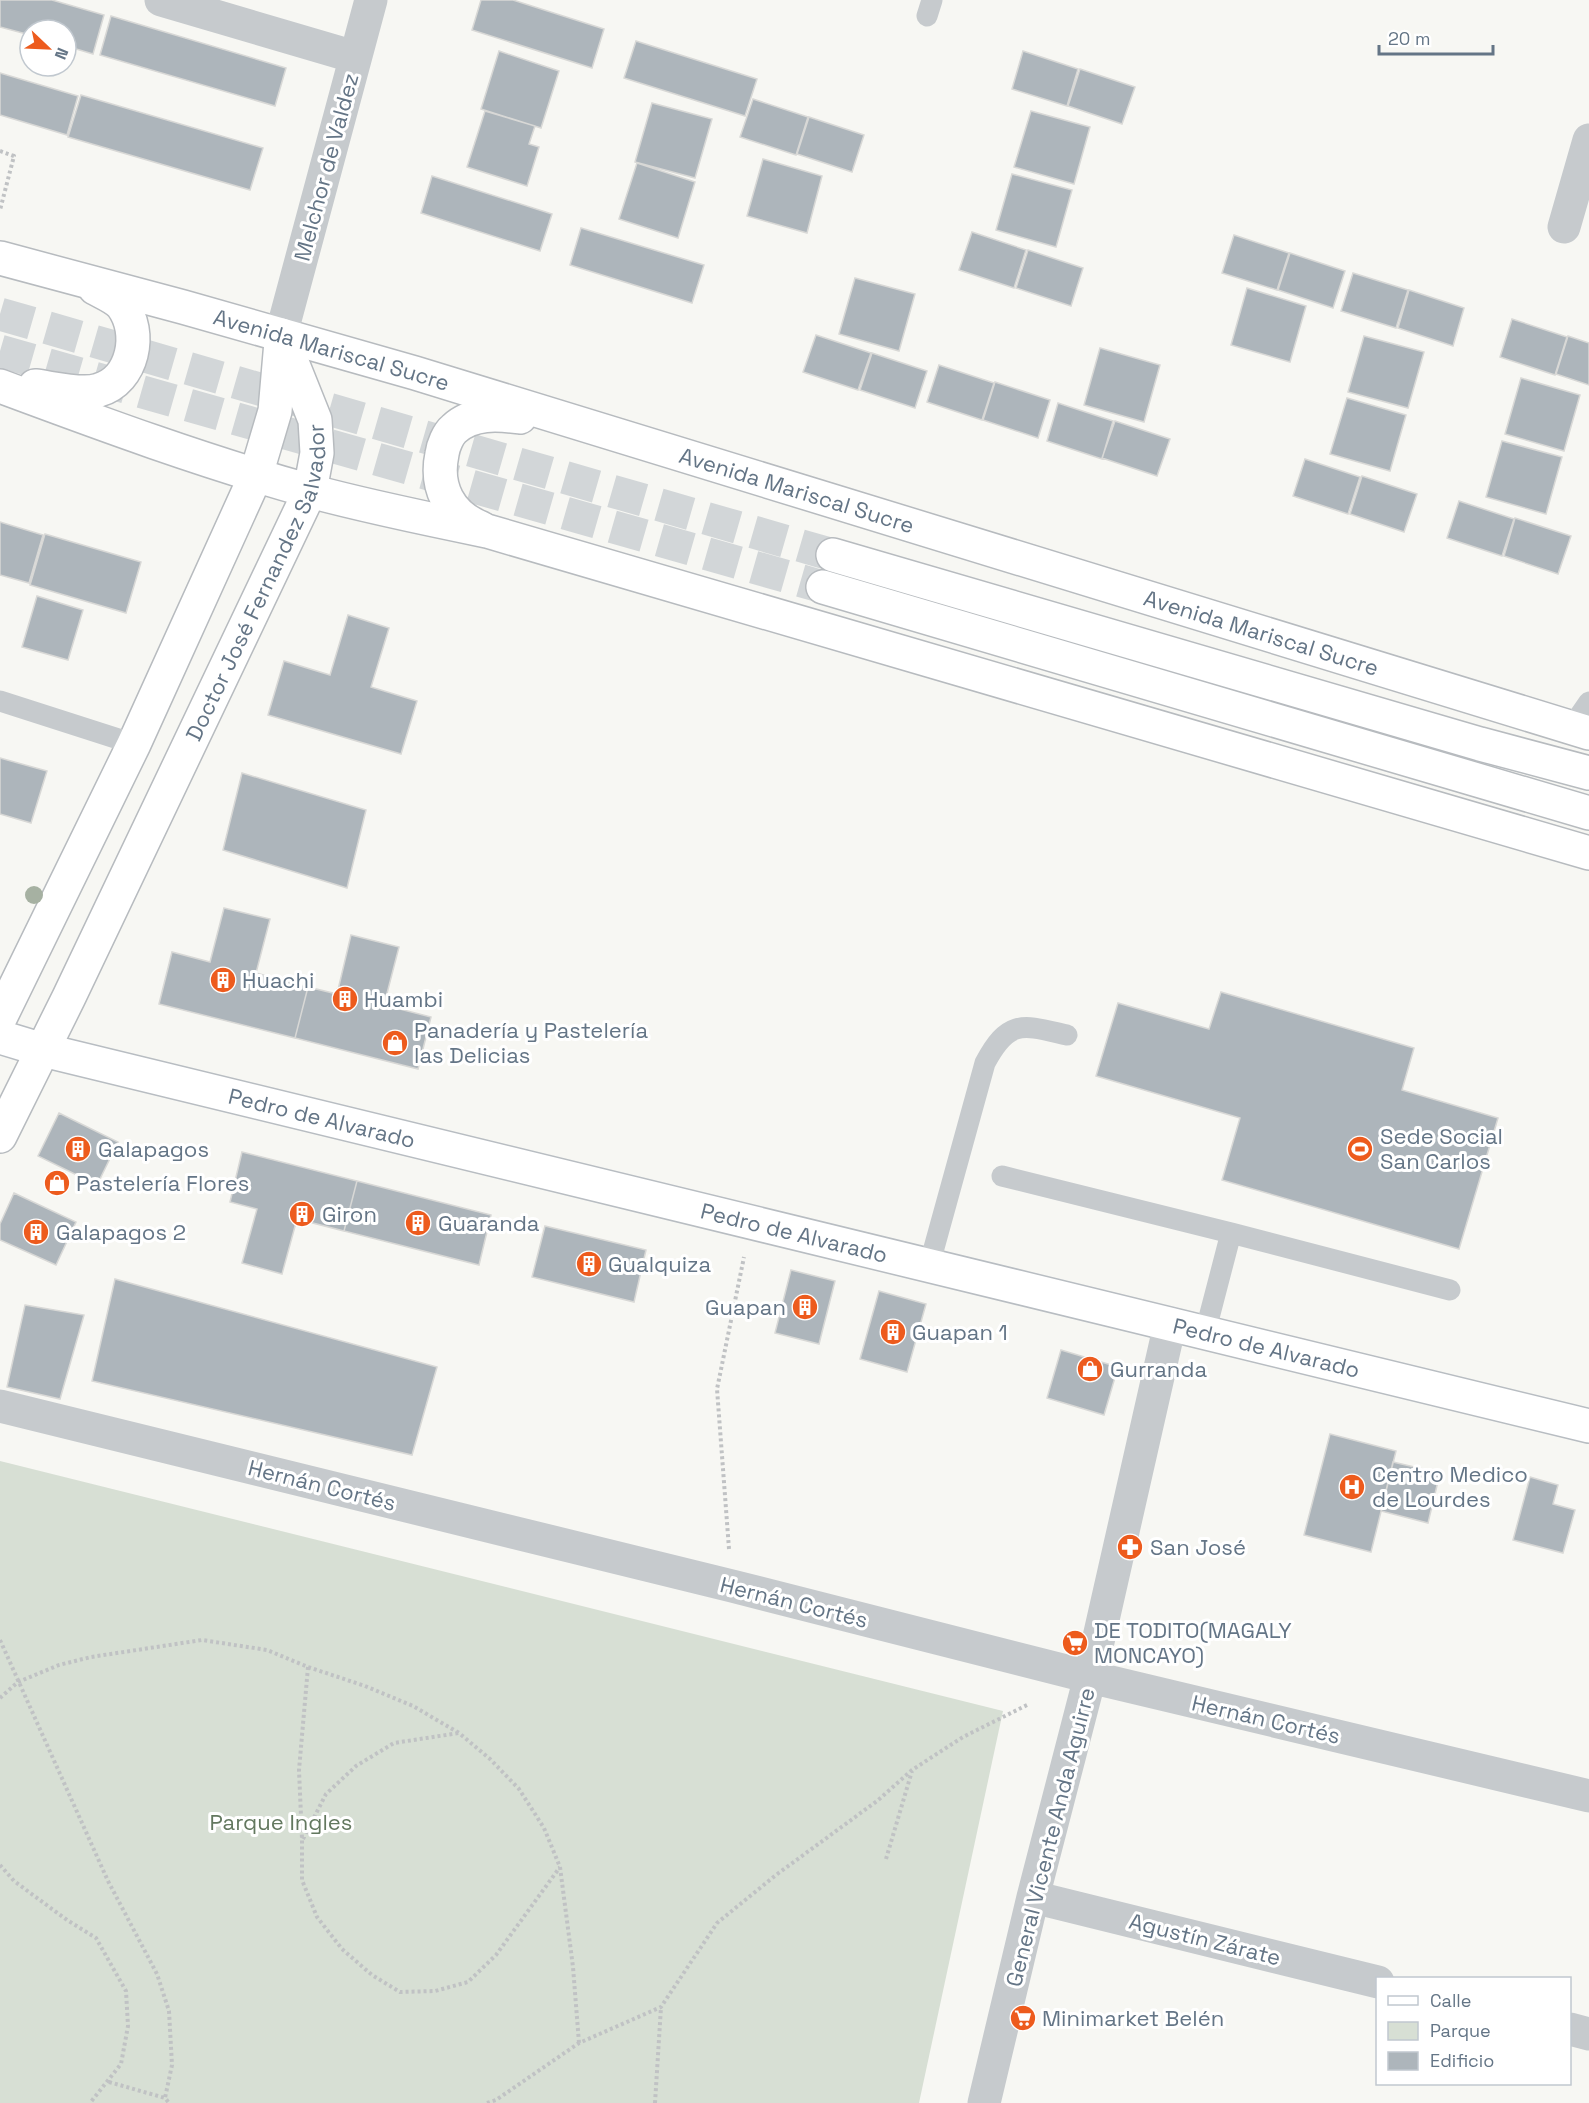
<svg xmlns="http://www.w3.org/2000/svg" width="1589" height="2103" font-family="'Space Grotesk',sans-serif">
  <style>
    .green { fill: #d7dfd4 }
    .building { fill: #adb5bb; stroke: #d8d8d6; stroke-width: 1.5 }
    .lines { fill: none; stroke-linecap: round; stroke-linejoin: round }
    .primary-tunnel { stroke: #d2d6d8; stroke-width: 33; stroke-dasharray: 33 16; stroke-linecap: butt }
    .secondary-casing { stroke: #b8bdc2; stroke-width: 36 }
    .primary-casing { stroke: #b7bbbf; stroke-width: 36 }
    .path { stroke: #c0c2c4; stroke-width: 4; stroke-dasharray: 3 3; stroke-linecap: butt }
    .service { stroke: #c6cacd; stroke-width: 21 }
    .minor { stroke: #c6cacd; stroke-width: 33 }
    .secondary { stroke: #fff; stroke-width: 33 }
    .primary { stroke: #fff; stroke-width: 33 }
    .tree { fill: #a6b1a2 }
    .labels { text-anchor: middle; dominant-baseline: central; stroke-width: 6; stroke-linejoin: round; paint-order: stroke }
    .street-label { font-size: 22px; fill: #647586; stroke: #fff }
    .poi-label { font-size: 22px; fill: #647586; stroke: #fff; text-anchor: start }
    .park-label { font-size: 22px; fill: #63785f; stroke: #fff }
  </style>
  <rect width="100%" height="100%" fill="#f7f7f3"/>
  <!-- green -->
  <path class="green" d="M0,1461L1003,1711L919,2103H0Z"/>
  <!-- building -->
  <path class="building" d="M0,0H52L104,15L93,54L66,46V30H30V35L0,27Z
    M481,0H513L604,29L592,68L472,30Z
    M111,16L286,68L275,106L100,55Z
    M636,41L757,79L745,116L624,78Z
    M499,51L559,71L541,128L481,109Z
    M1023,51L1078,69L1067,106L1012,89Z
    M1080,69L1135,87L1122,124L1068,106Z
    M0,73L78,96L67,135L0,115Z
    M81,95L263,148L250,190L68,137Z
    M753,99L808,117L796,155L740,137Z
    M652,103L712,119L695,178L635,162Z
    M485,111L535,126L529,144L539,147L527,186L467,167Z
    M1031,111L1090,127L1074,184L1014,167Z
    M809,117L864,135L852,172L797,154Z
    M763,159L822,176L807,233L747,216Z
    M637,163L695,182L678,238L619,219Z
    M1012,174L1072,190L1056,247L996,230Z
    M432,176L552,214L540,251L421,213Z
    M581,228L704,265L692,303L570,265Z
    M972,232L1026,250L1014,288L959,270Z
    M1234,235L1289,253L1277,290L1222,273Z
    M1028,250L1083,268L1071,306L1016,288Z
    M1290,253L1345,271L1333,308L1278,290Z
    M1353,273L1408,290L1396,328L1341,311Z
    M855,278L915,294L899,351L839,334Z
    M1247,288L1306,306L1290,362L1231,345Z
    M1409,290L1464,308L1453,346L1398,328Z
    M1512,319L1567,337L1555,375L1500,357Z
    M816,335L871,353L858,390L803,372Z
    M1364,336L1424,352L1408,408L1348,392Z
    M1568,336L1589,343V385L1556,374Z
    M1100,348L1160,365L1144,422L1084,405Z
    M872,353L927,371L915,408L860,390Z
    M939,365L994,383L982,420L927,402Z
    M1521,378L1580,395L1564,451L1505,434Z
    M995,382L1050,400L1038,438L983,420Z
    M1347,398L1406,415L1390,471L1330,454Z
    M1058,403L1113,421L1102,459L1047,441Z
    M1115,421L1170,439L1157,476L1102,458Z
    M1502,441L1562,457L1546,514L1486,497Z
    M1305,459L1360,477L1348,514L1293,496Z
    M1362,476L1417,494L1404,532L1350,514Z
    M1459,501L1514,519L1502,556L1447,538Z
    M1515,518L1571,536L1558,574L1504,556Z
    M0,522L43,535L29,583L0,575Z
    M45,534L141,562L126,613L30,585Z
    M37,596L83,610L68,660L22,647Z
    M348,615L389,628L371,687L417,701L401,754L268,715L284,661L330,675Z
    M0,758L47,771L31,823L0,814Z
    M242,773L366,810L347,888L223,850Z
    M224,908L270,919L256,973L308,987L295,1038L159,1004L172,952L210,962Z
    M351,935L399,947L384,1005L431,1017L418,1069L295,1038L308,987L337,994Z
    M1221,992L1414,1048L1402,1090L1498,1118L1459,1249L1222,1180L1240,1118L1096,1076L1118,1003L1209,1029Z
    M59,1113L118,1142L97,1185L38,1156Z
    M242,1152L357,1181L344,1231L297,1219L282,1274L242,1263L257,1209L230,1202Z
    M357,1181L491,1215L479,1265L344,1231Z
    M14,1193L76,1222L56,1265L0,1240V1224Z
    M545,1226L646,1250L634,1302L532,1277Z
    M791,1270L835,1281L819,1344L775,1333Z
    M115,1279L437,1367L412,1455L92,1381Z
    M879,1291L926,1304L907,1372L860,1359Z
    M25,1305L84,1315L60,1399L7,1387Z
    M1061,1350L1118,1367L1104,1415L1047,1398Z
    M1330,1434L1396,1451L1371,1552L1304,1535Z
    M1393,1462L1440,1473L1428,1523L1381,1511Z
    M1530,1477L1558,1485L1553,1504L1575,1510L1563,1553L1513,1540Z"/>
  <g class="lines">
    <!-- primary-tunnel -->
    <path class="primary-tunnel" d="M0,314L833,555
      M0,351L823,587"/>
    <!-- secondary casing -->
    <g class="secondary-casing">
      <g id="secondary">
        <path id="s1" d="M0,1037L43,1050L1589,1426"/>
      </g>
    </g>
    <!-- primary casing -->
    <g class="primary-casing">
      <g id="primary">
        <path id="s2" d="M0,258L183,307L415,373L1589,733"/>
        <path d="M0,386C102,424 205,462 310,491C369,507 428,519 487,531L1589,853"/>
        <path d="M35,386C52,388 83,396 99,390C133,380 143,333 122,305C116,298 104,293 95,288"/>
        <path d="M481,528C449,515 435,487 442,454C443,446 448,434 454,429C472,412 498,414 520,417"/>
        <path d="M833,555L1480,744L1589,773"/>
        <path d="M823,587L1589,813"/>
        <path d="M0,1018L134,744L256,475L275,411L281,342"/>
        <path id="s3" d="M0,1136L69,997L310,491L317,453L315,420L281,335"/>
      </g>
    </g>
    <!-- path -->
    <path class="path" d="M0,151L14,156L0,210
      M729,1549L717,1389L744,1257
      M0,1640L108,1881L157,1974L169,2011L172,2065L165,2098L169,2103
      M308,1667L299,1770L302,1839V1880L317,1917L342,1949L372,1975L400,1992L435,1991L468,1982L496,1955L560,1867
      M0,1698L18,1682L59,1665L91,1657L202,1640L267,1650L308,1667L365,1686L413,1706L459,1733L490,1759L519,1789L544,1828L560,1867L573,1967L579,2043
      M303,1839L326,1794L356,1766L394,1743L459,1733
      M886,1859L912,1771
      M0,1865L14,1881L67,1920L96,1938L126,1991L128,2026L121,2064L90,2103
      M109,2082L165,2098
      M487,2103L496,2100L579,2043L661,2007L717,1923L776,1875L877,1801L912,1770L963,1737L1029,1704
      M655,2103L661,2007"/>
    <!-- service -->
    <path class="service" d="M927,16L932,0
      M0,701L134,744
      M1571,728L1589,702
      M1002,1176L1231,1233
      M929,1266L985,1063C1009,1018 1023,1025 1067,1035
      M1205,1333L1231,1233L1450,1290"/>
    <!-- minor -->
    <path class="minor" d="M161,0L355,57
      M1564,227L1589,140
      M281,335L371,0
      M0,1406L732,1586L1090,1677L1589,1796
      M1033,1897L1378,1982
      M1570,2029L1589,2034
      M984,2103L1033,1897L1090,1677L1170,1324"/>
    <!-- secondary -->
    <use href="#secondary" class="secondary"/>
    <!-- primary -->
    <use href="#primary" class="primary"/>
  </g>
  <!-- trees -->
  <circle class="tree" cx="34" cy="895" r="9"/>
  <!-- icons -->
  <defs>
    <g id="building-disc" transform="scale(1.35)"><circle r="9.5" fill="#ed5b1d" stroke="#fff"/><path d="M-4-6H4V6H1V3H-1V6H-4ZM-2.5-4.3h1.7v1.8h-1.7ZM.8-4.3h1.7v1.8H.8ZM-2.5-1h1.7V.8h-1.7ZM.8-1h1.7V.8H.8Z" fill="#fff"/></g>
    <g id="shop-disc" transform="scale(1.35)"><circle r="9.5" fill="#ed5b1d" stroke="#fff"/><path d="M-5-2.5h2.3a2.7 3.5 0 0 1 5.4 0H5L5.5 6h-11ZM-1.5-2.5h3a1.5 2.3 0 0 0-3 0Z" fill="#fff"/></g>
    <g id="stadium-disc" transform="scale(1.35)"><circle r="9.5" fill="#ed5b1d" stroke="#fff"/><path d="M0-5a6.5 5 0 1 0 0 10a6.5 5 0 1 0 0-10ZM-3.5-1.8h7v3.6h-7Z" fill="#fff"/></g>
    <g id="hospital-disc" transform="scale(1.35)"><circle r="9.5" fill="#ed5b1d" stroke="#fff"/><path d="M-5-5h3v3.5h4V-5h3V5h-3V1.5h-4V5h-3Z" fill="#fff"/></g>
    <g id="pharmacy-disc" transform="scale(1.35)"><circle r="9.5" fill="#ed5b1d" stroke="#fff"/><path d="M-2-6h4v4h4v4h-4v4h-4v-4h-4v-4h4Z" fill="#fff"/></g>
    <g id="supermarket-disc" transform="scale(1.35)"><circle r="9.5" fill="#ed5b1d" stroke="#fff"/><path d="M-6-5.5h2.5l.6 2H6L4.5 2H-2.5L-4.4-4H-6ZM-1.5 3.2a1.3 1.3 0 1 0 .1 0ZM3 3.2a1.3 1.3 0 1 0 .1 0Z" fill="#fff"/></g>
  </defs>
  <g fill-rule="evenodd">
    <use href="#building-disc" x="223" y="980"/>
    <use href="#building-disc" x="345" y="999"/>
    <use href="#shop-disc" x="395" y="1043"/>
    <use href="#building-disc" x="78" y="1149"/>
    <use href="#stadium-disc" x="1360" y="1149"/>
    <use href="#shop-disc" x="57" y="1183"/>
    <use href="#building-disc" x="302" y="1214"/>
    <use href="#building-disc" x="418" y="1223"/>
    <use href="#building-disc" x="36" y="1232"/>
    <use href="#building-disc" x="589" y="1264"/>
    <use href="#building-disc" x="805" y="1307"/>
    <use href="#building-disc" x="893" y="1332"/>
    <use href="#shop-disc" x="1090" y="1369"/>
    <use href="#hospital-disc" x="1352" y="1487"/>
    <use href="#pharmacy-disc" x="1130" y="1547"/>
    <use href="#supermarket-disc" x="1075" y="1643"/>
    <use href="#supermarket-disc" x="1023" y="2018"/>
  </g>
  <g class="labels">
    <!-- street labels -->
    <g class="street-label">
      <text transform="translate(326 167) rotate(-75)">Melchor de Valdez</text>
      <text stroke="none"><textPath href="#s2" startOffset="344">Avenida Mariscal Sucre</textPath></text>
      <text stroke="none"><textPath href="#s2" startOffset="830">Avenida Mariscal Sucre</textPath></text>
      <text stroke="none"><textPath href="#s3" startOffset="612">Doctor José Fernandez Salvador</textPath></text>
      <text stroke="none"><textPath href="#s2" startOffset="1316">Avenida Mariscal Sucre</textPath></text>
      <text stroke="none"><textPath href="#s1" startOffset="332">Pedro de Alvarado</textPath></text>
      <text stroke="none"><textPath href="#s1" startOffset="818">Pedro de Alvarado</textPath></text>
      <text stroke="none"><textPath href="#s1" startOffset="1304">Pedro de Alvarado</textPath></text>
      <text transform="translate(322 1485) rotate(14)">Hernán Cortés</text>
      <text transform="translate(794 1602) rotate(14)">Hernán Cortés</text>
      <text transform="translate(1266 1719) rotate(13)">Hernán Cortés</text>
      <text transform="translate(1050 1837) rotate(-76)">General Vicente Anda Aguirre</text>
      <text transform="translate(1205 1939) rotate(14)">Agustín Zárate</text>
    </g>
    <!-- poi labels -->
    <g class="poi-label">
      <text x="242" y="980">Huachi</text>
      <text x="364" y="999">Huambi</text>
      <text x="414" y="1030">Panadería y Pastelería<tspan x="414" dy="25">las Delicias</tspan></text>
      <text x="1380" y="1136">Sede Social<tspan x="1380" dy="25">San Carlos</tspan></text>
      <text x="98" y="1149">Galapagos</text>
      <text x="76" y="1183">Pastelería Flores</text>
      <text x="322" y="1214">Giron</text>
      <text x="438" y="1223">Guaranda</text>
      <text x="56" y="1232">Galapagos 2</text>
      <text x="608" y="1264">Gualquiza</text>
      <text x="786" y="1307" text-anchor="end">Guapan</text>
      <text x="912" y="1332">Guapan 1</text>
      <text x="1110" y="1369">Gurranda</text>
      <text x="1372" y="1474">Centro Medico<tspan x="1372" dy="25">de Lourdes</tspan></text>
      <text x="1150" y="1547">San José</text>
      <text x="1094" y="1630">DE TODITO(MAGALY<tspan x="1094" dy="25">MONCAYO)</tspan></text>
      <text x="1042" y="2018">Minimarket Belén</text>
    </g>
    <!-- park labels -->
    <g class="park-label">
      <text x="281" y="1822">Parque Ingles</text>
    </g>
  </g>
  <!-- legend -->
  <rect x="1376" y="1977" width="195" height="108" fill="#ffffff" stroke="#c1c8cf" stroke-width="1.5"/>
  <rect x="1388" y="1996" width="30" height="9" fill="#ffffff" stroke="#c1c8cf" stroke-width="1.5"/>
  <text x="1430" y="2007" font-size="18" fill="#647586">Calle</text>
  <rect x="1388" y="2022" width="30" height="18" fill="#d7dfd4" stroke="#c1c8cf" stroke-width="1.5"/>
  <text x="1430" y="2037" font-size="18" fill="#647586">Parque</text>
  <rect x="1388" y="2052" width="30" height="18" fill="#adb5bb" stroke="#c1c8cf" stroke-width="1.5"/>
  <text x="1430" y="2067" font-size="18" fill="#647586">Edificio</text>
  <!-- north arrow -->
  <g transform="translate(48 48) rotate(113)"><circle r="28" fill="#ffffff" stroke="#c1c8cf" stroke-width="1.5"/>
  <path d="M0-4.5L10 22L0 15L-10 22Z" fill="#ed5b1d"/>
  <text y="-9" font-size="16" font-weight="bold" text-anchor="middle" fill="#647586">N</text>
  </g>
  <!-- scale -->
  <path d="M1379 45v9h114v-9" fill="none" stroke="#647586" stroke-width="3"/>
  <text x="1388" y="45" font-size="18" fill="#647586" stroke="#ffffff" stroke-width="4.5" paint-order="stroke">20 m</text>
</svg>
